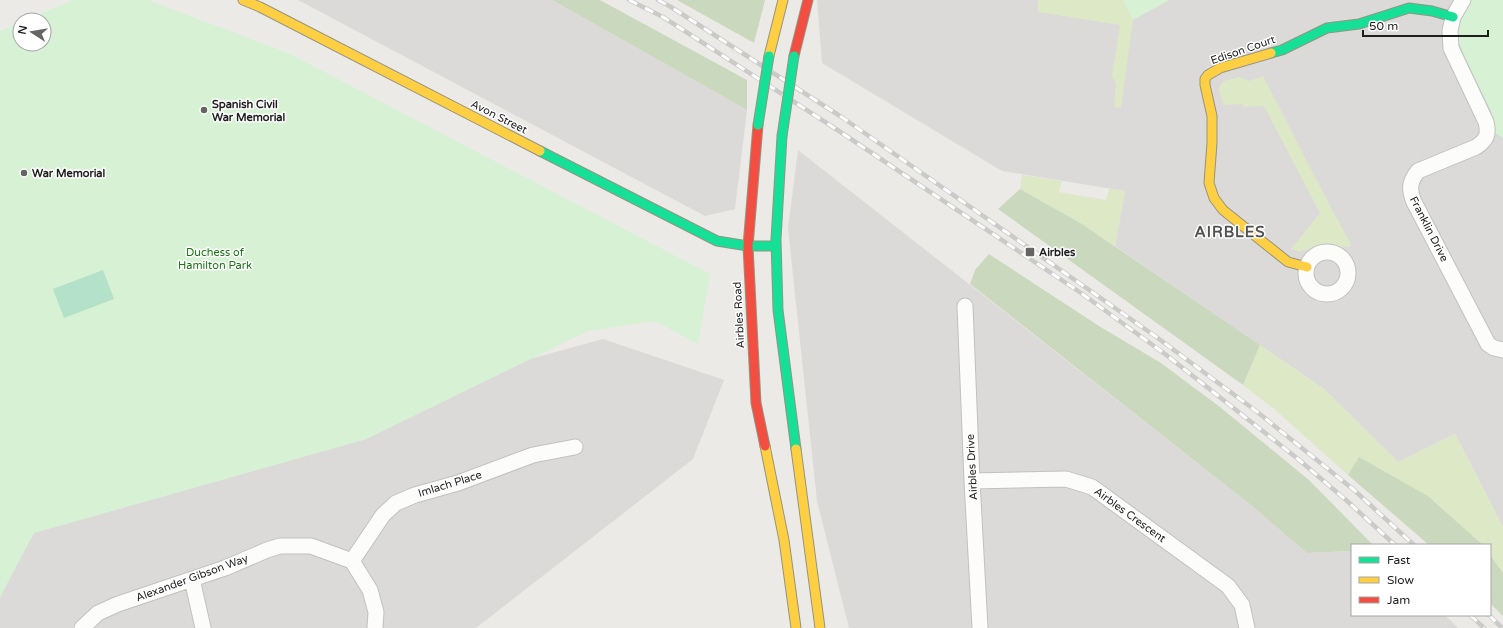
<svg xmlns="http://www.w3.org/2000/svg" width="1503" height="628" font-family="'Varela Round',sans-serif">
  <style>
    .residential { fill: #dbdad8 }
    .grass { fill: #dde8c7 }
    .forest { fill: #cad9be }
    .park { fill: #d7f1d4 }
    .pitch { fill: #b4e1c9 }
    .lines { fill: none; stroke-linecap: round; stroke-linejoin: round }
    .street-casing { stroke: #c2c1bf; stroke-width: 17 }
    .fast-casing { stroke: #959480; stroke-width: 11 }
    .slow-casing { stroke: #959480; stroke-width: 11 }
    .jam-casing { stroke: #959480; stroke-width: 11 }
    .street { stroke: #fcfcfb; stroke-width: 15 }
    .fast { stroke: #16e098; stroke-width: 9 }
    .slow { stroke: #ffcf43; stroke-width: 9 }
    .jam { stroke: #f24e42; stroke-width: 9 }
    .rail-casing { stroke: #cacac9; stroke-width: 4.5 }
    .rail { stroke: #fff; stroke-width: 3; stroke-dasharray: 9; stroke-linecap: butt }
    .fast-bridge-casing { stroke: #959480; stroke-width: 11; stroke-linecap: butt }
    .fast-bridge { stroke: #16e098; stroke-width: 9 }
    .poi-dot { fill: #666564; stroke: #fff; stroke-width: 1.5 }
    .labels { text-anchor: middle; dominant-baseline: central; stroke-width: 3; stroke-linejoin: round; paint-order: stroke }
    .street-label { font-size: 11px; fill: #1e1e1e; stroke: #fff }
    .poi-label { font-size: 11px; font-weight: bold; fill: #1e1e1e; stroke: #fff; text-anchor: start }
    .park-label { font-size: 11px; fill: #167612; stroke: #fff }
    .district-label { font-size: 15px; font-weight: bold; letter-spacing: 1px; fill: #515151; stroke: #fff }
  </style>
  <rect width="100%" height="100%" fill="#eceae7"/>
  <!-- residential -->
  <path class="residential" d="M298,0H552L747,110L735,209L705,216Z
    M817,0H1503V527L1455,434L1398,462L1324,389L1115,246L1125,191L1002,171L822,63Z
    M798,150L1252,506L1307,553L1352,551V615H1445L1458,628H849L817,501L788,228Z
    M603,339L724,380L693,459L476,628H0V597L33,533L366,439L530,359Z"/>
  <!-- grass -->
  <path class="grass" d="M1038,0H1123L1133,20L1121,108L1114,107L1116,84L1112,76L1120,25L1038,12Z
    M1263,76L1331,208L1352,246C1341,249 1335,244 1324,244C1315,245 1308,250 1300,252L1291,249L1320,213L1264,106L1245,107L1241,104L1224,105L1219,92V87L1222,83L1224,81L1239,77L1249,81Z
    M1022,175L1062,181L1059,192L1106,200L1109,188L1125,191L1115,246L1082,224L1020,189Z
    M1260,345L1324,389L1398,462L1455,434L1503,527V573L1490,555V545H1483L1428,496L1360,458L1348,475L1274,409L1243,385Z"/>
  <!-- forest -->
  <path class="forest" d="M552,0H600L747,80V110Z
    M677,0H765L754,43Z
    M1020,189L1082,224L1260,345L1243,385L998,209Z
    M989,254L1099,326L1161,363L1220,407L1309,480L1373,545H1352V551L1307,553L1252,506L970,284L975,270Z
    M1359,457L1428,496L1483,545H1429L1348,475Z
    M1490,555L1503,573V616L1490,603Z"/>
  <!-- park -->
  <path class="park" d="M73,0H148L290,54L710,274L698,344L655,321L588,331L366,439L34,533L0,597V31L20,22V44H44V20H25Z
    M1123,0H1169L1133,20Z
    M1469,0H1503V138L1495,133L1491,111L1469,66L1458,40V23Z"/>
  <!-- pitch -->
  <path class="pitch" d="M103,270L114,299L64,318L53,289Z"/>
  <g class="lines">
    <!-- street casing -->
    <g class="street-casing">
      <path id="street" d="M1463,0L1453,17L1450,31L1451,48L1486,122C1489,134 1487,140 1476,147L1418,171C1409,182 1409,190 1414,202L1488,344L1494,348L1503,350
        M1306 273a21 21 0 1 1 42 0a21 21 0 1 1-42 0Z
        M965,306L972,481L980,628
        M972,481L1066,479L1092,487L1228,586L1242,605L1247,628
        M352,561L383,515L396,503L415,495L458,483L533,455L575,447
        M192,579L203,628
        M82,628L98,613L118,604L225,568L267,550L280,546H311L352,561L370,590L376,612L375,628"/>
    </g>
    <!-- fast casing -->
    <g class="fast-casing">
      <path id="fast" d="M1271,53L1282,50L1327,28L1359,24L1409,8L1432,11L1453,17
        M782,136L776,239L778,310L796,449
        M540,151L717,241L748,246H776"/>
    </g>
    <!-- slow casing -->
    <g class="slow-casing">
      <path id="slow" d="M243,0L260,7L540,151
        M1271,53L1220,68L1208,75L1205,79V85L1212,116V143L1209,183L1214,198L1223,210L1288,262L1307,267
        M769,56L783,0
        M765,446L784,540L796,628
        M796,449L820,628"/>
    </g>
    <!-- jam casing -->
    <g class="jam-casing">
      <path id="jam" d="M794,56L808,0
        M758,125L748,246L756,403L765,446"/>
    </g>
    <!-- street -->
    <use href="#street" class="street"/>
    <!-- fast -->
    <use href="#fast" class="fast"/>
    <!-- slow -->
    <use href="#slow" class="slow"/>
    <!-- jam -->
    <use href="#jam" class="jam"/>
    <!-- rail casing -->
    <g class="rail-casing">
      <path id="rail" d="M629,0L663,17L836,129L1081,293L1165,354L1298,459L1346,500L1395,545
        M658,0L671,7L843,118L1155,336L1256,411L1354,490L1414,545
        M1470,615L1484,628
        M1489,615L1502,628"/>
    </g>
    <!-- rail -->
    <use href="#rail" class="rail"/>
    <!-- fast-bridge casing -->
    <g class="fast-bridge-casing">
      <path id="fast-bridge" d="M758,125L769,56
        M782,136L794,56"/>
    </g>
    <!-- fast-bridge -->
    <use href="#fast-bridge" class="fast-bridge"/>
  </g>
  <!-- markers -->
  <g class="poi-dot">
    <circle cx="204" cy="110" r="4"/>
    <circle cx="24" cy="173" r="4"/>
    <rect x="1025" y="247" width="10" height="10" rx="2"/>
  </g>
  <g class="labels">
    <!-- street labels -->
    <g class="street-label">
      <text transform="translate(1243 50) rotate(-19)">Edison Court</text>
      <text transform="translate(499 117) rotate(27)">Avon Street</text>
      <text transform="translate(1429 229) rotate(63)">Franklin Drive</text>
      <text transform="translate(739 315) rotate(-93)">Airbles Road</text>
      <text transform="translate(972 467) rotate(-93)">Airbles Drive</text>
      <text transform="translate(450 484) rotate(-17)">Imlach Place</text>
      <text transform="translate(1130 515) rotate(36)">Airbles Crescent</text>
      <text transform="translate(192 578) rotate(-20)">Alexander Gibson Way</text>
    </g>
    <!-- poi labels -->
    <g class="poi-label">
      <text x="212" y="104">Spanish Civil<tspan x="212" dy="13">War Memorial</tspan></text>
      <text x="32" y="173">War Memorial</text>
      <text x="1039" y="252">Airbles</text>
    </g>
    <!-- park labels -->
    <g class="park-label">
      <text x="215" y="252">Duchess of<tspan x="215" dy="13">Hamilton Park</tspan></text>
    </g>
    <!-- district labels -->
    <g class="district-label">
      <text x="1230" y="232">AIRBLES</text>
    </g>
  </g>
  <!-- legend -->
  <rect x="1351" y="544" width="140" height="72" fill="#ffffff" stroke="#a5a5a5"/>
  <rect x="1359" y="557" width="20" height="6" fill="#16e098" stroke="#a5a5a5"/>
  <text x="1387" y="564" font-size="12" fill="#1e1e1e">Fast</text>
  <rect x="1359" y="577" width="20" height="6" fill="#ffcf43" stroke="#a5a5a5"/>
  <text x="1387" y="584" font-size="12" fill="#1e1e1e">Slow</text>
  <rect x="1359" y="597" width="20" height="6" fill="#f24e42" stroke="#a5a5a5"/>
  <text x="1387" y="604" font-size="12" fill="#1e1e1e">Jam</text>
  <!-- north arrow -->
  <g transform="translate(32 32) rotate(282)"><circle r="19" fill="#ffffff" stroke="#a5a5a5"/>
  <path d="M0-3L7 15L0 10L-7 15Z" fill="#666564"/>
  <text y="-6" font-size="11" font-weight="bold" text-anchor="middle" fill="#1e1e1e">N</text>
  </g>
  <!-- scale -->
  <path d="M1363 30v6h125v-6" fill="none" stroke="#1e1e1e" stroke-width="2"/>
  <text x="1369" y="30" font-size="12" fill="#1e1e1e" stroke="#ffffff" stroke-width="3" paint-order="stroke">50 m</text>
</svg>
